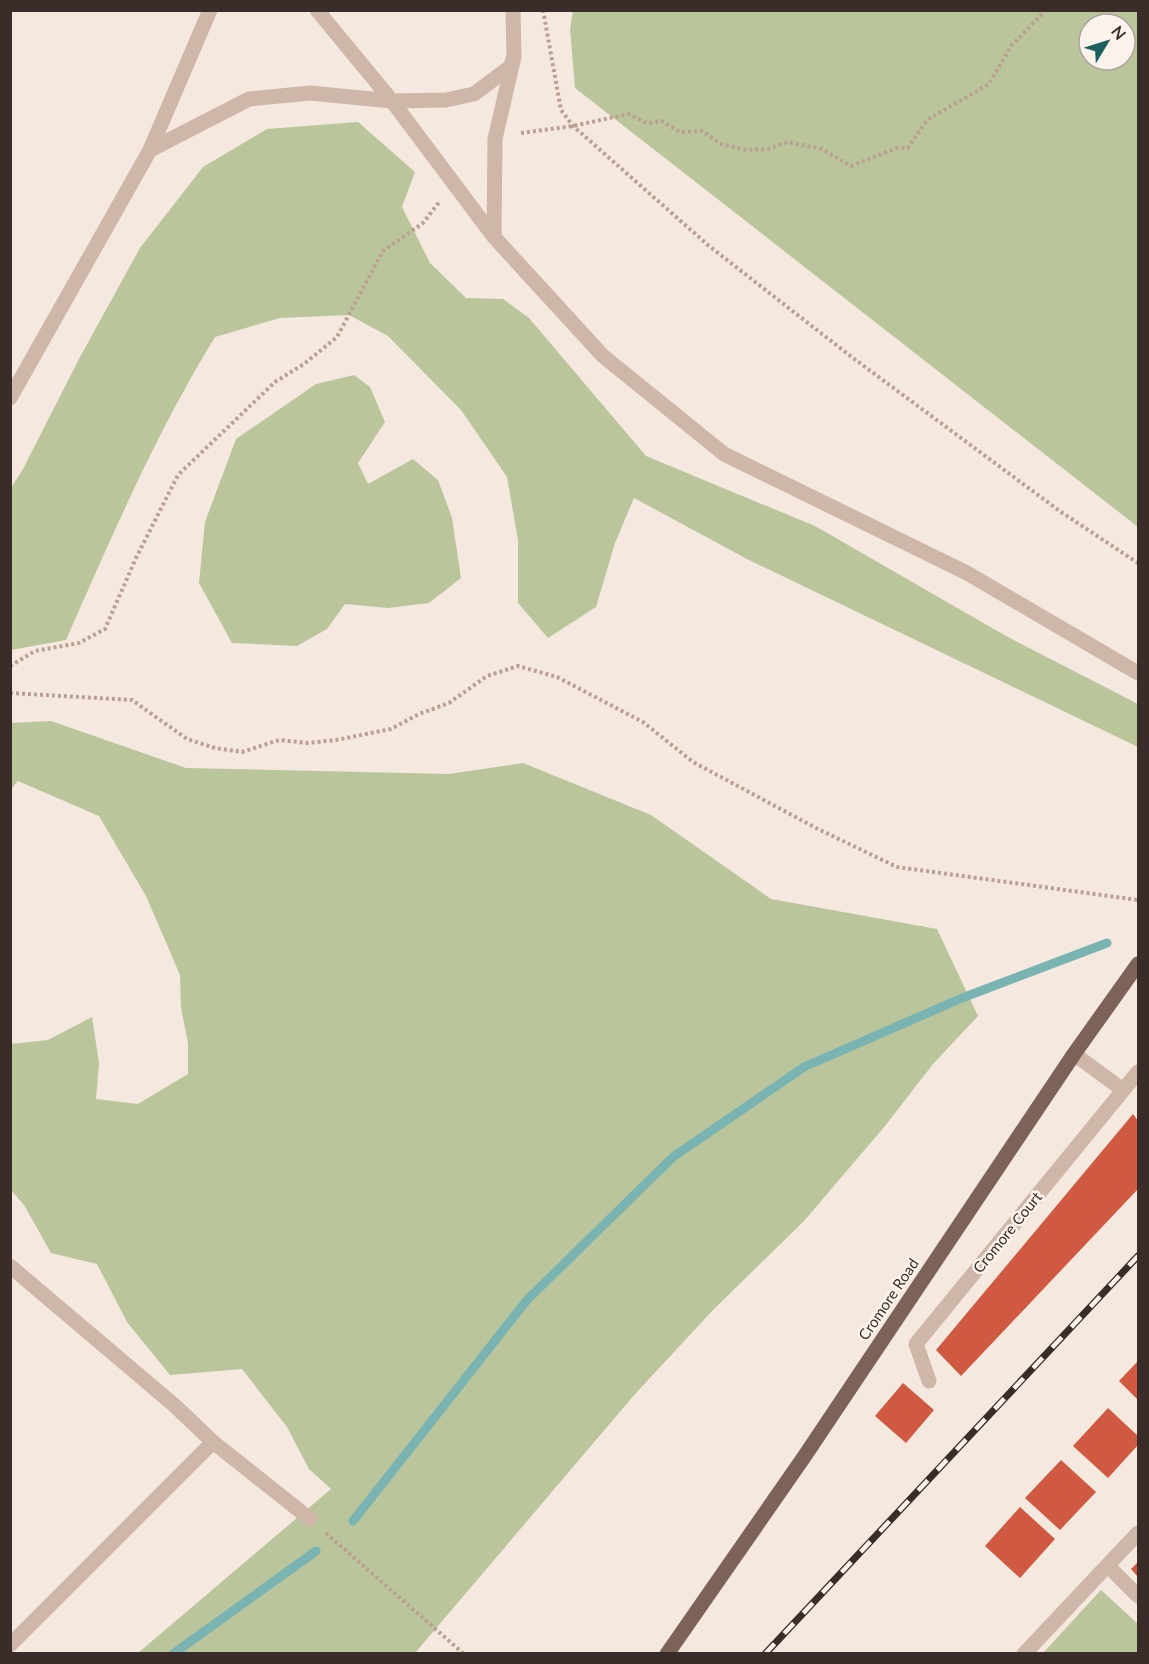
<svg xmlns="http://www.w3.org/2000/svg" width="1149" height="1664" font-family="Lato,sans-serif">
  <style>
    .green { fill: #bac59c; fill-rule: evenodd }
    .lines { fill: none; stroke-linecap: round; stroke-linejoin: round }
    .stream { stroke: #7ab4b2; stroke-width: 9 }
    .building { fill: #cf5941 }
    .path { stroke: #baa092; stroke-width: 4; stroke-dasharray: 3 3; stroke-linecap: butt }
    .minor { stroke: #ceb7a8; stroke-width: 15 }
    .major { stroke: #7d6259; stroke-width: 15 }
    .rail-casing { stroke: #3a2d29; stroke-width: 7 }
    .rail { stroke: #fbf3eb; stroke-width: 4.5; stroke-dasharray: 14; stroke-linecap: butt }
    .labels { text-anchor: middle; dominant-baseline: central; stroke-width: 5; stroke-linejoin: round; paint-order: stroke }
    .street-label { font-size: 15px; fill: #3a2d29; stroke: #fbf3eb }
  </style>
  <rect width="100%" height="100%" fill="#f5e8de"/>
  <!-- green -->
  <path class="green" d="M573,11H1138V527L575,88L570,29ZM1089,24H1125V60H1089Z
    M358,122L415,172L402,207L430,263L466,298L503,299L529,318L646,456L815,526L1006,636L1138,704V747L747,559L634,498L615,543L596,607L548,638L518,603V540L507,477L461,410L388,336L349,315L280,318L215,337C156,433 111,538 66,640L11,650V488L23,469L80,357L140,248L203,167L267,129Z
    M354,375L370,387L385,422L358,463L368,484L413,459L438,480L452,518L461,578L429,603L388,608L345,604L327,629L297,646L232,643L199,583L205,522L236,439L316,384Z
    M51,721L186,768L449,774L523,763L651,815L771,899L937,929L978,1016L933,1064L885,1126L804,1221L714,1309L635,1394L415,1653H138L331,1489L309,1469L287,1427L242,1369L170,1375L127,1322L97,1264L51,1253L24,1205L11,1190V1044L48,1040L92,1017L99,1063L96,1099L138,1104L188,1074V1043L181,1008L180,975L146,896L99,816L18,781L11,789L10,723Z
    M1101,1590L1138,1624V1653H1043Z"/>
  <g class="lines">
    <!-- stream -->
    <path class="stream" d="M353,1521L527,1300L673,1157L804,1067L962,998L1107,943
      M173,1654L316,1551"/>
  </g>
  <!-- building -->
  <path class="building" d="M1133,1114L1138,1121V1189L961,1376L936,1350Z
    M1138,1361V1400L1119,1381Z
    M903,1383L934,1410L906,1443L875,1416Z
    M1108,1408L1138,1436V1445L1108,1478L1073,1446Z
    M1061,1460L1096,1492L1060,1530L1025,1498Z
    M1020,1507L1055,1539L1020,1578L985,1546Z
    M1138,1562V1577L1131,1569Z"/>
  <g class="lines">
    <!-- path -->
    <path class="path" d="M543,10L561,110L573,126L709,246L853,358L1061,512L1138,563
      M521,133L573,126L628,114L647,123L662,121L680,132L702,131L721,144L746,150L768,149L787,142L822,149L851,166L897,148H908L927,120L989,84L1011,46L1046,10
      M10,666L35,651L79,643L105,629L136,558L178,475L275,382L304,364L337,337L383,251L423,223L440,201
      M10,693L132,700L187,739L215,748L242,752L279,740L308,743L336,740L391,729L419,714L449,703L487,676L518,666L557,677L643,722L693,762L816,828L897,867L1138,900
      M326,1533L464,1654"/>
    <!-- minor -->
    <path class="minor" d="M317,10L392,101L494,237L603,356L724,454L967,573L1138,673
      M150,150L249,99L310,93L392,101L446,100L474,94L510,67L514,57
      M494,237L495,139L514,57L513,10
      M10,398L150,150L210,10
      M1074,1054L1123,1090
      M10,1266L174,1405L213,1442L10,1645
      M929,1381L916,1344L1138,1072
      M213,1442L310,1519
      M1108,1566L1138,1596
      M1024,1654L1138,1533"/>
    <!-- major -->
    <path class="major" d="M667,1654L804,1457L1074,1054L1138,964"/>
    <!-- rail casing -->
    <g class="rail-casing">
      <path id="rail" d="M765,1654L1138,1256"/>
    </g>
    <!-- rail -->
    <use href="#rail" class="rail"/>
  </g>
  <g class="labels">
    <!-- street labels -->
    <g class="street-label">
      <text transform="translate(1007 1232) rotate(-51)">Cromore Court</text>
      <text transform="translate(888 1299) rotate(-56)">Cromore Road</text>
    </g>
  </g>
  <!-- border -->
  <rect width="1149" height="1664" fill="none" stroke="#3a2d29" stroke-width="24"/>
  <!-- north arrow -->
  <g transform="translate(1107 42) rotate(52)"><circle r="28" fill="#fbf3eb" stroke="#aea49d" stroke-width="1.5"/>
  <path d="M0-4.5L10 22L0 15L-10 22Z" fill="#1a605f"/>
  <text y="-9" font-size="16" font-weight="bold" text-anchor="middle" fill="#3a2d29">N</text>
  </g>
</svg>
